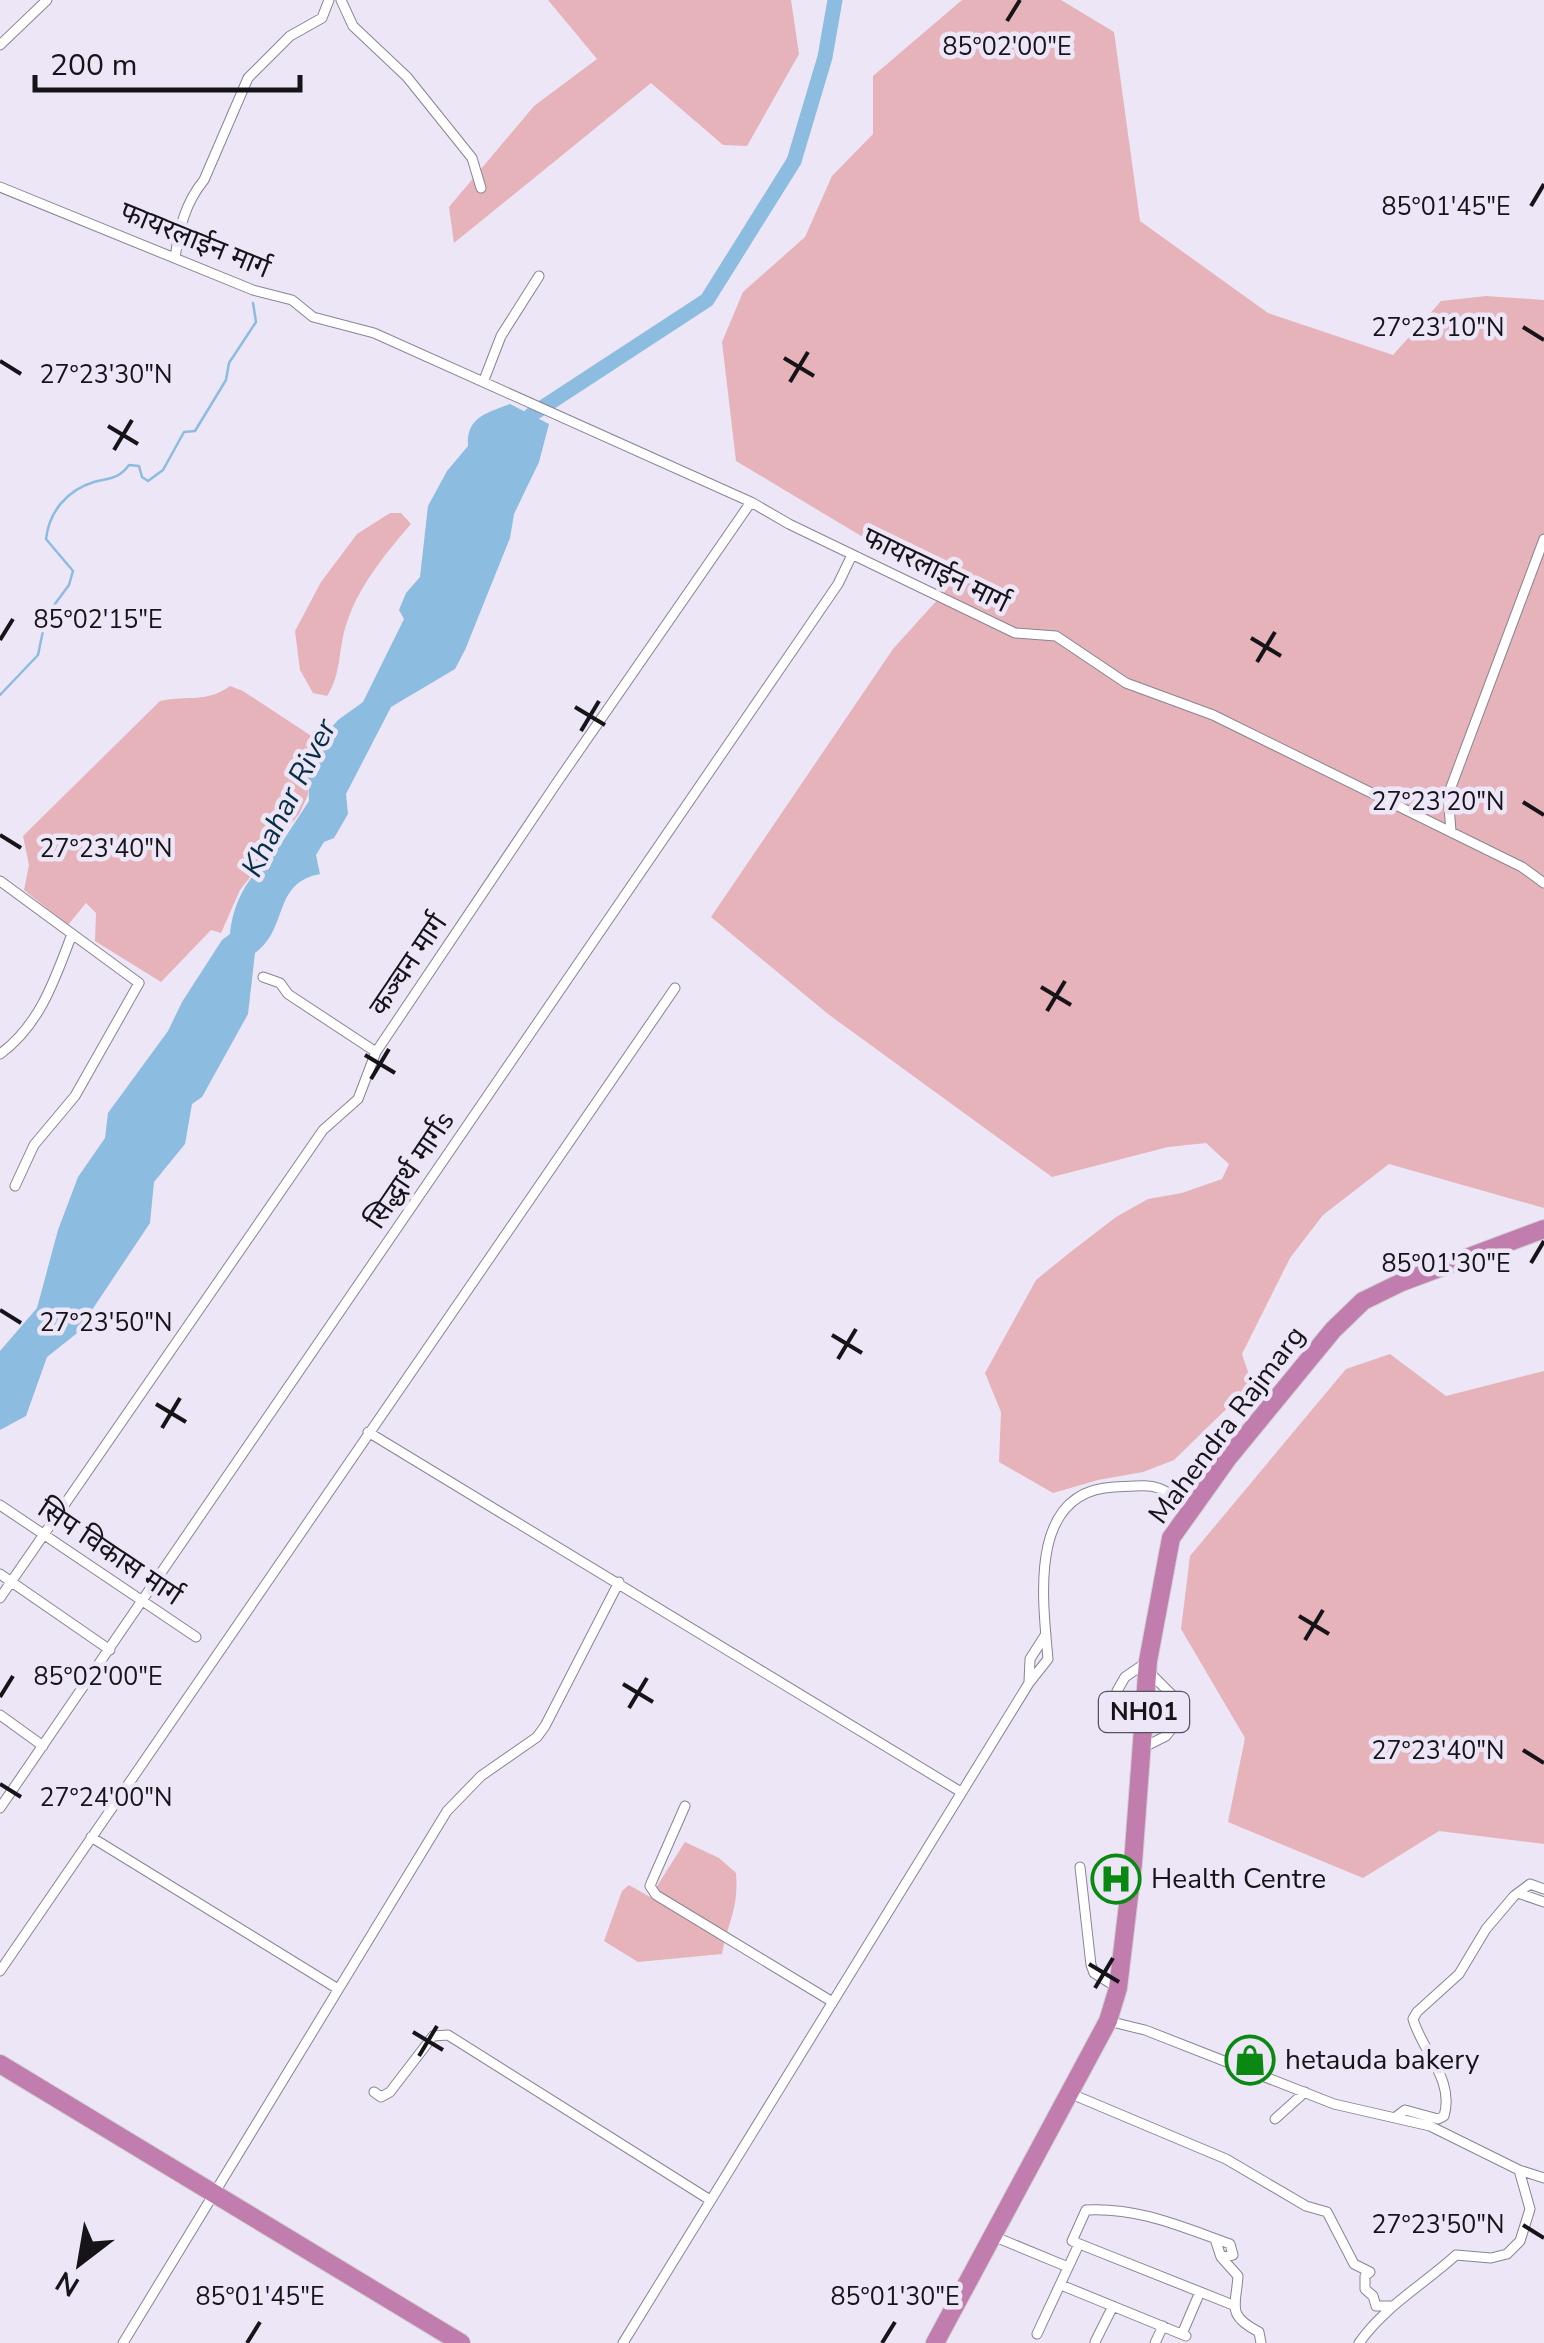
<svg xmlns="http://www.w3.org/2000/svg" width="1544" height="2343" font-family="'Nunito Sans','Noto Sans Devanagari',sans-serif">
  <style>
    .green { fill: #e5b3b9 }
    .water { fill: #8cbcdf }
    .lines { fill: none; stroke-linecap: round; stroke-linejoin: round }
    .stream { stroke: #8cbcdf; stroke-width: 2.5 }
    .river { stroke: #8cbcdf; stroke-width: 15 }
    .street-casing { stroke: #8a8393; stroke-width: 11 }
    .highway-casing { stroke: #d0d0d1; stroke-width: 20 }
    .street { stroke: #fff; stroke-width: 9 }
    .highway { stroke: #c17dad; stroke-width: 18 }
    .ticks { fill: none; stroke: #161319; stroke-width: 4 }
    .labels { text-anchor: middle; dominant-baseline: central; stroke-width: 9; stroke-linejoin: round; paint-order: stroke }
    .shield { fill: #ede6f7; stroke: #56525c; stroke-width: 2.5 }
    .shield-label { font-size: 25px; font-weight: bold; fill: #161319 }
    .street-label { font-size: 28px; fill: #161319; stroke: #ede6f7 }
    .poi-label { font-size: 28px; fill: #161319; stroke: #ede6f7; text-anchor: start }
    .water-label { font-size: 30px; font-style: italic; fill: #062e46; stroke: #ede6f7 }
    .ticks-label { font-size: 25px; text-anchor: middle; fill: #161319; stroke: #ede6f7; stroke-width: 9; stroke-linejoin: round; paint-order: stroke }
  </style>
  <rect width="100%" height="100%" fill="#ede6f7"/>
  <!-- green -->
  <path class="green" d="M548,0H791L799,54L747,146L723,145L651,83L454,243L449,207L534,106L597,59Z
    M962,0H1061L1114,32L1140,221L1268,313L1393,355L1441,301L1486,296L1544,300V1208L1389,1164L1323,1215L1290,1258L1242,1354L1252,1384L1174,1460L1143,1472L1098,1480L1053,1493L999,1462L1001,1412L985,1373L1036,1280L1068,1254L1116,1217L1148,1199L1182,1193L1222,1179L1229,1164L1206,1143L1168,1147L1052,1177L828,1014L711,917L893,649L948,588L736,461L722,342L743,292L805,237L832,176L873,134V76Z
    M390,513H401L411,524C386,553 360,584 347,622C338,647 342,674 327,696L313,693L300,670L295,631L321,582L357,534Z
    M230,686L243,691L319,741L308,765V795L299,814L240,890L221,933L211,930L161,982L95,941L96,913L86,903L68,925L24,890L29,865L23,836L160,701C189,695 206,703 230,686Z
    M1390,1354L1446,1396L1544,1371V1844L1439,1831L1363,1878L1228,1822L1245,1738L1181,1629L1190,1556L1346,1369Z
    M685,1842L719,1858L736,1873C739,1908 728,1921 722,1954L638,1962L604,1941L622,1891L629,1885L650,1897Z"/>
  <!-- water -->
  <path class="water" d="M510,404L549,424L539,462L514,514L510,538L465,650L455,669L391,707L346,794L348,814L334,838L324,842L316,855L320,874C272,883 289,929 255,953L248,1014L202,1097L192,1104L185,1144L154,1182L150,1223L76,1334L47,1357L26,1416L0,1430V1351L37,1308L58,1230L78,1177L105,1138L108,1113L168,1031L182,1002L222,940L230,934C232,907 246,876 271,859L309,801L308,772L321,739L338,720L363,702L404,619L399,610L406,593L420,577L428,506L447,471L468,446C466,417 487,413 510,404Z"/>
  <g class="lines">
    <!-- stream -->
    <path class="stream" d="M0,695L38,655L46,616L69,585L73,571L46,539C49,512 67,490 94,482C109,478 119,479 129,465L139,466L142,477L148,481L163,470L184,432L195,431L226,380L229,363L256,322L253,303"/>
    <!-- river -->
    <path class="river" d="M520,432L531,415L707,300L794,161L825,57L835,0"/>
    <!-- street casing -->
    <g class="street-casing">
      <path id="street" d="M341,0L353,26L407,77L472,158L481,188
        M0,45L47,0
        M0,187L253,290L292,300L313,317L374,333L751,502L789,524L1015,633L1056,636L1126,683L1213,715L1522,867L1544,883
        M175,258C179,229 185,203 204,180L248,78L290,36L322,18L329,0
        M484,380L501,336L539,276
        M1451,831L1448,795L1544,539
        M0,881L139,983L75,1096L34,1145L15,1186
        M263,977L280,983L288,994L376,1052
        M0,1054C40,1025 55,979 72,934
        M368,1432L961,1792
        M0,1505L196,1637
        M0,1574L110,1650
        M0,1598L323,1130L358,1099L376,1052L558,781L751,502
        M1029,1682L1030,1659L1046,1634
        M0,1715L43,1746
        M1141,1724L1122,1703L1117,1691L1125,1677L1147,1662
        M1144,1747L1166,1736L1183,1714L1178,1701L1148,1671
        M685,1806L652,1881L650,1886L656,1895L831,2001
        M0,1808L838,584L852,555
        M91,1837L338,1989
        M1080,1867L1091,1965L1094,1973L1118,1988
        M1518,1893L1530,1884L1544,1889
        M0,1971L675,988
        M1108,2021L1145,2030L1334,2104L1430,2126L1519,2170L1544,2178
        M374,2092L381,2097L390,2092L433,2036L448,2035L710,2200
        M1069,2093L1226,2159L1306,2206L1327,2212L1354,2264L1370,2272L1365,2276V2289L1373,2296L1376,2306H1392
        M1397,2116L1405,2110L1438,2119L1444,2116C1455,2080 1422,2051 1413,2019L1417,2012L1459,1974L1486,1929L1514,1896L1518,1893L1544,1902
        M1275,2119L1305,2092
        M993,2236L1068,2267
        M1215,2239L1221,2257L1238,2276C1236,2307 1226,2315 1259,2332L1261,2343
        M1221,2257L1233,2255L1230,2244C1182,2227 1138,2207 1086,2210L1072,2241L1233,2305
        M1061,2285L1186,2336
        M1037,2334L1079,2244
        M1182,2334L1200,2292
        M1095,2342L1113,2306
        M123,2343L447,1811L481,1776L537,1737L545,1726L619,1582
        M623,2343L1029,1683L1048,1659C1043,1601 1027,1491 1114,1487C1157,1485 1158,1482 1191,1511
        M1155,2343L1163,2326
        M1359,2343C1385,2306 1423,2285 1456,2255L1491,2258L1507,2254L1520,2241L1530,2209L1519,2170"/>
    </g>
    <!-- highway casing -->
    <g class="highway-casing">
      <path id="highway" d="M0,2064L461,2343
        M935,2343L1108,2021L1118,1988L1133,1863L1148,1661L1171,1538L1228,1458L1333,1330L1363,1301L1402,1282L1544,1229"/>
    </g>
    <!-- street -->
    <use href="#street" class="street"/>
    <!-- highway -->
    <use href="#highway" class="highway"/>
  </g>
  <!-- ticks -->
  <path class="ticks" d="M1007,21L1020,0M1531,206L1544,184M1523,327L1544,340M784,358L814,376M0,361L21,374M790,382L808,352M108,426L138,444M114,450L132,420M1251,638L1281,656M0,640L13,619M1257,662L1275,632M575,707L605,725M581,731L599,701M1523,802L1544,815M0,835L21,848M1041,987L1071,1005M1047,1011L1065,981M365,1055L395,1073M371,1079L389,1049M1531,1263L1544,1241M0,1310L21,1323M832,1335L862,1353M838,1359L856,1329M156,1404L186,1422M162,1428L180,1398M1299,1616L1329,1634M1305,1640L1323,1610M623,1684L653,1702M0,1697L13,1676M629,1708L647,1678M1523,1750L1544,1763M0,1784L21,1797M1089,1964L1119,1982M1095,1988L1113,1958M413,2032L443,2050M419,2056L437,2026M1523,2225L1544,2238M247,2343L260,2322M882,2343L895,2322"/>
  <!-- icons -->
  <defs>
    <g id="hospital-ring" transform="scale(2.5)"><circle r="9.5" fill="#ede6f7" stroke="#098911" stroke-width="1.5"/><path d="M-5-5h3v3.5h4V-5h3V5h-3V1.5h-4V5h-3Z" fill="#098911"/></g>
    <g id="shop-ring" transform="scale(2.5)"><circle r="9.5" fill="#ede6f7" stroke="#098911" stroke-width="1.5"/><path d="M-5-2.5h2.3a2.7 3.5 0 0 1 5.4 0H5L5.5 6h-11ZM-1.5-2.5h3a1.5 2.3 0 0 0-3 0Z" fill="#098911"/></g>
  </defs>
  <g fill-rule="evenodd">
    <use href="#hospital-ring" x="1116" y="1879"/>
    <use href="#shop-ring" x="1250" y="2060"/>
  </g>
  <g class="labels">
    <!-- shield labels -->
    <rect class="shield" x="1099" y="1692" width="90" height="40" rx="8"/>
    <g class="shield-label">
      <text x="1144" y="1712">NH01</text>
    </g>
    <!-- street labels -->
    <g class="street-label">
      <text transform="translate(195 240) rotate(22)">फायरलाईन मार्ग</text>
      <text transform="translate(936 570) rotate(26)">फायरलाईन मार्ग</text>
      <text transform="translate(408 965) rotate(-56)">कञ्चन मार्ग</text>
      <text transform="translate(410 1170) rotate(-56)">सिद्धार्थ मार्गs</text>
      <text transform="translate(1227 1425) rotate(-53)">Mahendra Rajmarg</text>
      <text transform="translate(110 1552) rotate(34)">सिप विकास मार्ग</text>
    </g>
    <!-- poi labels -->
    <g class="poi-label">
      <text x="1151" y="1879">Health Centre</text>
      <text x="1285" y="2060">hetauda bakery</text>
    </g>
    <!-- water labels -->
    <g class="water-label">
      <text transform="translate(289 798) rotate(-63)">Khahar River</text>
    </g>
  </g>
  <g class="ticks-label">
    <text x="1007" y="55">85°02'00"E</text>
    <text x="1446" y="215">85°01'45"E</text>
    <text x="1438" y="336">27°23'10"N</text>
    <text x="106" y="383">27°23'30"N</text>
    <text x="98" y="628">85°02'15"E</text>
    <text x="1438" y="810">27°23'20"N</text>
    <text x="106" y="857">27°23'40"N</text>
    <text x="1446" y="1272">85°01'30"E</text>
    <text x="106" y="1331">27°23'50"N</text>
    <text x="98" y="1685">85°02'00"E</text>
    <text x="1438" y="1759">27°23'40"N</text>
    <text x="106" y="1806">27°24'00"N</text>
    <text x="1438" y="2233">27°23'50"N</text>
    <text x="260" y="2305">85°01'45"E</text>
    <text x="895" y="2305">85°01'30"E</text>
  </g>
  <!-- north arrow -->
  <g transform="translate(80 2263) rotate(211)" stroke="#ede6f7" stroke-width="8" paint-order="stroke">
  <path d="M0-8L18 38L0 25L-18 38Z" fill="#161319"/>
  <text y="-15" font-size="28" font-weight="bold" text-anchor="middle" fill="#161319">N</text>
  </g>
  <!-- scale -->
  <path d="M35 75v15h265v-15" fill="none" stroke="#161319" stroke-width="5"/>
  <text x="50" y="75" font-size="30" fill="#161319" stroke="#ede6f7" stroke-width="8" paint-order="stroke">200 m</text>
</svg>
